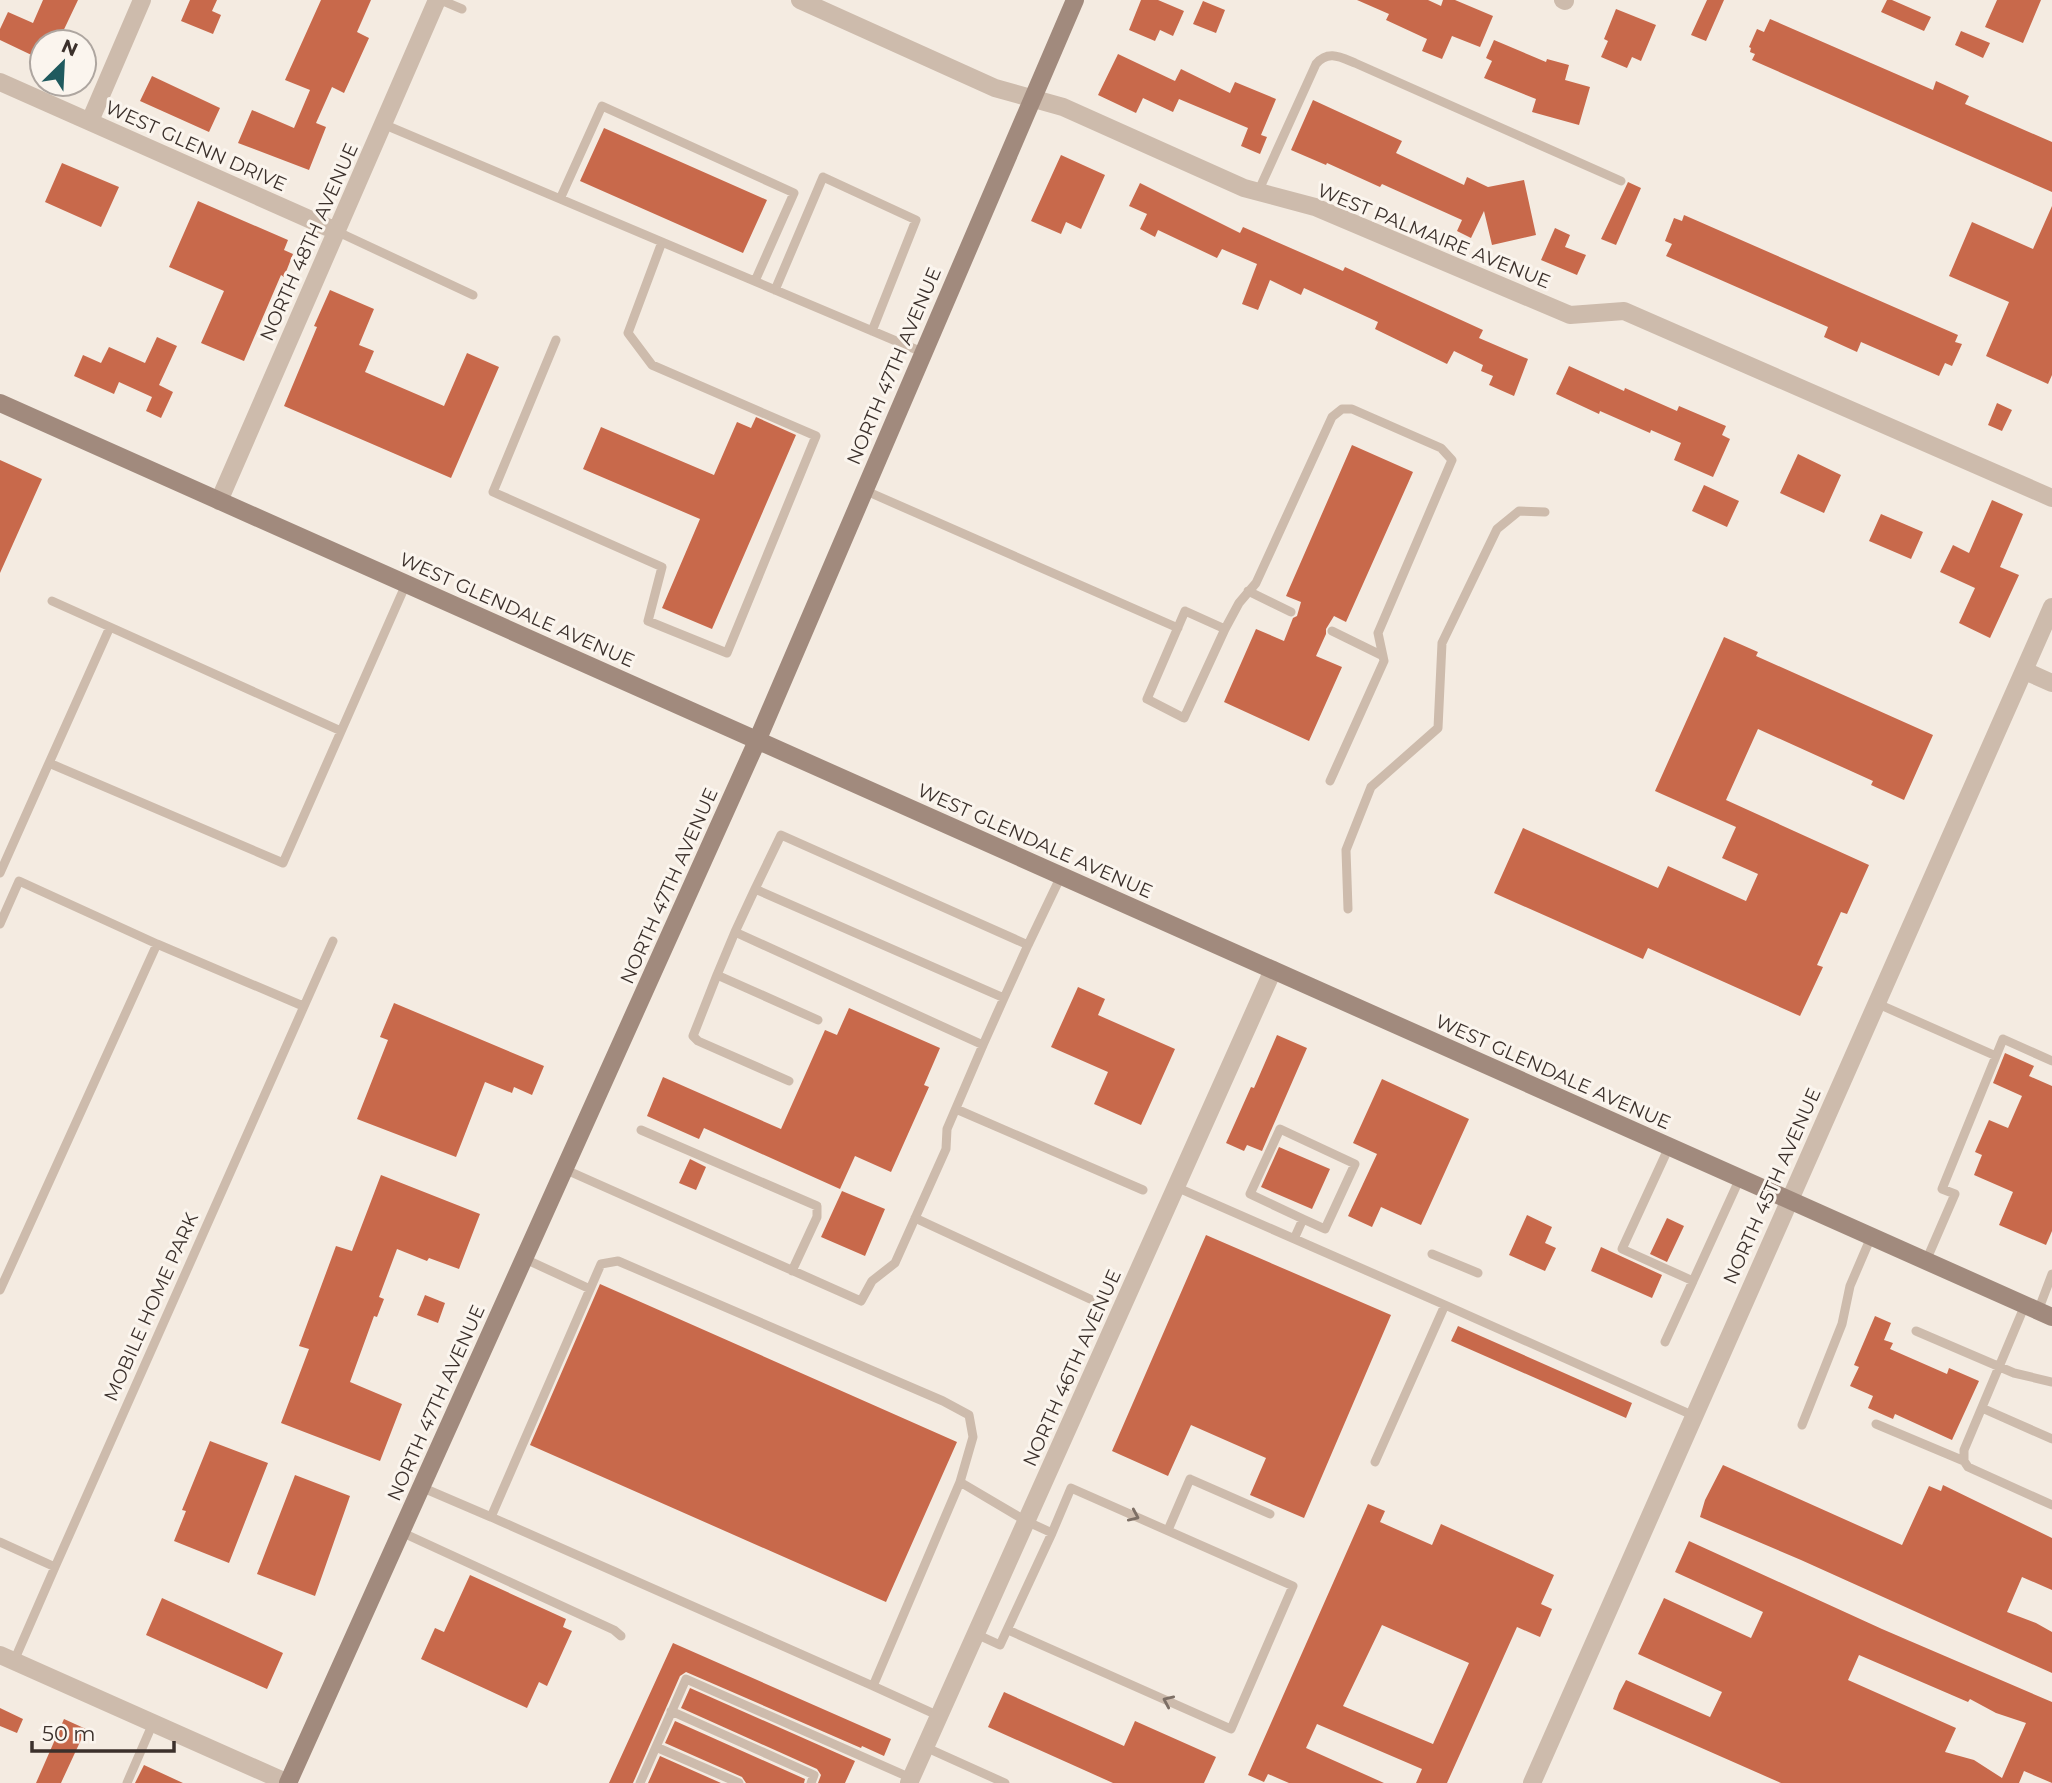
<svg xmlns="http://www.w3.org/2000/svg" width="2052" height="1783" font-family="Montserrat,sans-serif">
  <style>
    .building { fill: #c8694b; fill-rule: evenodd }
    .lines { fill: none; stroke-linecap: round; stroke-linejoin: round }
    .lane { stroke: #cdbbac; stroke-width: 9 }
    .street { stroke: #cdbbac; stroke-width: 18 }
    .secondary { stroke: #a18a7d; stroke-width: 18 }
    .oneway { stroke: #7d6f65 }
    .labels { text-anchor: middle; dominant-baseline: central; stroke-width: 6; stroke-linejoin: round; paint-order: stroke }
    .street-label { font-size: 19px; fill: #3b302b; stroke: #fbf5ee }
  </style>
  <rect width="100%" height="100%" fill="#f4ebe1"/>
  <!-- building -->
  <path class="building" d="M43,0H78L58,42H42V60L0,40V29L8,12L33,23Z
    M190,0H217L212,11L221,15L213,34L181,21Z
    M321,0H371L357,32L369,38L344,93L332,87L316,123L326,127L309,170L238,143L252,110L294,128L310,90L285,80Z
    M1141,0H1158L1184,11L1173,36L1160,30L1155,41L1129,30Z
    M1357,0H1428L1441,6L1443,0H1455L1493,16L1480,47L1452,36L1442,59L1422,51L1427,39L1386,20L1389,14Z
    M1707,0H1724L1706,41L1691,35Z
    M1887,0H1892L1931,17L1924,31L1881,12Z
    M1997,0H2041L2023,43L1985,27Z
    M1203,1L1225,10L1216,33L1193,24Z
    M1616,9L1656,25L1641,61L1632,57L1627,68L1601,57L1608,41L1604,39Z
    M1770,19L1933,90L1936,81L1969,96L1965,104L2052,142V192L1752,60L1755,54L1750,52L1751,48L1749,47L1757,29L1764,32Z
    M1961,31L1990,43L1983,58L1955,45Z
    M1494,40L1546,62L1547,59L1569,65L1565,80L1590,87L1579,125L1532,112L1536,99L1484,78L1492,61L1486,58Z
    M1118,54L1175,81L1181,69L1230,93L1235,82L1276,99L1261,135L1267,137L1260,154L1241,146L1248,128L1179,99L1173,112L1143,98L1136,113L1098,95Z
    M152,76L220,108L209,132L140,101Z
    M1313,100L1402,141L1396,153L1464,185L1467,177L1488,187L1524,180L1536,235L1492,245L1484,211L1471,238L1457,231L1462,220L1382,184L1380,187L1327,163L1326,165L1291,150Z
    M604,128L767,200L743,253L580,181Z
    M1061,155L1105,175L1081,229L1066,222L1061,234L1031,221Z
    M62,163L119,187L101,227L45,202Z
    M1628,182L1641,188L1616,245L1601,239Z
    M1140,183L1240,233L1243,227L1343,271L1345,267L1483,330L1479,338L1528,359L1514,396L1489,385L1493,376L1481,371L1483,365L1454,351L1447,364L1375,329L1378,322L1304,288L1301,295L1270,280L1258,310L1242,304L1257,264L1222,249L1217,258L1158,230L1155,237L1140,229L1147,214L1129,206Z
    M198,201L288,240L284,250L293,254L284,277L281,275L244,361L201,343L224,291L169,267Z
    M2052,206V375L2048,384L1986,356L2009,302L1949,276L1972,222L2033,249Z
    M1684,215L1958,335L1955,342L1962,344L1952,366L1945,363L1939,376L1861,342L1857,352L1824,337L1828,327L1666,256L1672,244L1665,241L1674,218L1682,221Z
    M1555,228L1570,235L1565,247L1586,255L1577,275L1541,260Z
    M330,290L374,309L359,345L374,351L365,372L444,406L467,353L499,367L451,478L284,406L317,327L314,326Z
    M157,337L177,346L159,385L173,392L161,418L146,411L152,397L119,382L114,394L74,376L83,355L101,363L109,347L145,363Z
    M1569,366L1624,391L1625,388L1677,411L1679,406L1726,426L1722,435L1730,439L1713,477L1674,460L1681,443L1651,430L1650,433L1600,411L1599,414L1556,394Z
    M1997,403L2012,410L2002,431L1988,425Z
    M756,417L796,435L712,629L662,608L700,519L583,469L601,427L714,475L737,422L751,428Z
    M1352,445L1413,472L1346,622L1334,616L1326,629V634L1316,656L1342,667L1309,741L1224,702L1256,629L1284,641L1293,618L1297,616L1301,602L1286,596Z
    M1798,454L1841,475L1824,513L1780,493Z
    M0,460L42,479L0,573Z
    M1704,485L1739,501L1727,527L1692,511Z
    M1992,500L2023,514L2000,567L2019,575L1990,638L1959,623L1975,588L1940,572L1953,545L1969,553Z
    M1881,514L1923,532L1911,559L1869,541Z
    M1724,637L1758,652L1756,656L1933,735L1904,800L1871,785L1873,781L1758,729L1726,800L1869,865L1847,914L1841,912L1817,965L1823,967L1800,1016L1648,948L1643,959L1494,893L1523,828L1658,888L1668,866L1746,901L1758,874L1722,858L1736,827L1655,791Z
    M1078,987L1105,999L1098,1015L1175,1049L1141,1125L1094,1104L1108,1072L1051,1047Z
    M394,1003L544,1066L532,1095L514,1087L512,1093L485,1082L456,1157L357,1119L388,1040L380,1037Z
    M849,1008L940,1048L924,1085L929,1087L891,1172L855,1156L840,1189L704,1128L699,1139L647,1116L663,1077L781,1129L825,1030L837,1035Z
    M1277,1035L1307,1048L1262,1151L1247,1145L1244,1151L1226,1143L1251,1087L1254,1088Z
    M2005,1053L2034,1066L2029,1076L2052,1086V1231L2046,1245L1999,1225L2013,1192L1974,1175L1982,1155L1975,1152L1989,1120L2008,1128L2022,1096L1993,1083Z
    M1382,1079L1469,1119L1421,1225L1381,1207L1372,1227L1348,1216L1377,1154L1353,1143Z
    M1279,1147L1330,1169L1312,1209L1261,1187Z
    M690,1159L706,1167L696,1190L679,1183Z
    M381,1175L480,1214L459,1269L429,1258L427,1261L397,1249L379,1297L384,1299L377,1317L374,1316L350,1382L402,1404L380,1461L281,1423L309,1349L299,1346L336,1246L352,1251Z
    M842,1191L885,1209L865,1256L821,1237Z
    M1527,1215L1552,1227L1545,1243L1556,1248L1545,1271L1509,1255Z
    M1667,1218L1684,1226L1667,1262L1650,1254Z
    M1206,1235L1391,1315L1304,1518L1250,1495L1266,1458L1191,1425L1168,1476L1112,1451Z
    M1601,1247L1662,1275L1652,1298L1591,1271Z
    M600,1284L957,1442L886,1602L530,1445Z
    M425,1295L445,1303L438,1323L417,1315Z
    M1875,1316L1891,1323L1884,1340L1893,1343L1890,1349L1947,1374L1949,1368L1979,1381L1952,1440L1895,1414L1893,1419L1868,1408L1873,1396L1850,1386L1859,1367L1854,1365Z
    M1458,1326L1632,1403L1626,1418L1451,1341Z
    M210,1441L268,1463L229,1563L174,1541L186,1511L182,1510Z
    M1723,1465L1902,1545L1929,1486L1941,1491L1943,1485L2052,1538V1590L2022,1577L2007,1612L2036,1623L2052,1632V1673L1801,1560L1700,1517L1705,1500Z
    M295,1475L350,1496L315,1596L257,1574Z
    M1368,1504L1385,1511L1380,1522L1432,1545L1441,1524L1554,1575L1541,1604L1552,1609L1540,1637L1517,1627L1447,1783H1416L1422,1769L1317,1724L1306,1748L1384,1783H1289L1268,1774L1264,1782L1248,1775ZM1382,1625L1469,1663L1433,1744L1343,1706Z
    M1689,1541L1882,1629L2052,1702V1783L2024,1771L2019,1783H1781L1613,1709L1619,1693L1626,1680L1710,1717L1722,1692L1638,1654L1664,1598L1751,1638L1763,1612L1675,1572ZM1859,1655L1968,1702L1970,1699L1996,1713L2026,1723L2002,1778L1974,1760L1945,1752L1956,1728L1848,1680Z
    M470,1575L566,1619L563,1627L572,1631L547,1686L539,1682L527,1708L421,1659L435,1628L444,1632Z
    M162,1598L283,1653L267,1689L146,1635Z
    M673,1643L891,1739L884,1756L862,1746L861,1748L686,1672L680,1676L633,1783H609Z
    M690,1688L855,1761L845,1783H818L821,1775L817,1769L681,1708Z
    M1004,1692L1124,1746L1135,1721L1216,1757L1204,1783H1113L988,1727Z
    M0,1708L23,1719L17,1733L0,1726Z
    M64,1719L86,1729L61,1783H36Z
    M675,1721L805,1779L804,1783H746L742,1777L665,1743Z
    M660,1756L721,1783H648Z
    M144,1765L183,1783H135Z"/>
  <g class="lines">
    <!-- lane -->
    <path class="lane" d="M441,0L462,9
      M383,124L922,352
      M1258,192L1316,64C1328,50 1340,57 1355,63L1621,181
      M560,199L602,106L794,193L755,281
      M336,231L473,295
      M775,290L823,177L916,220L872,331
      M556,340L493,492L662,567L648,621L727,653L816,436L652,365L628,333L662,242
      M864,490L1178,628
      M1248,591L1291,612
      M52,601L110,627
      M1185,611L1225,629L1184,718L1147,699Z
      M1225,629L1239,603L1256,583L1332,417L1342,409H1352L1441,448L1452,460L1378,633L1384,661L1330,781
      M1332,631L1383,656
      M341,731L110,627L49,763L283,863L406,584
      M0,873L49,763
      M1348,909L1346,850L1371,787L1438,728L1442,643L1497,529L1519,511L1545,512
      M0,924L19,881L157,944L303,1006
      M735,932L755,889
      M717,975L693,1036L698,1041L789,1081
      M1004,998L1028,945
      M1876,1003L1996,1056
      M818,1020L717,975L735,932L983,1045L1004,998L755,889L781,835L1028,945L1061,876
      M956,1109L1143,1190
      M641,1130L817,1206V1217L792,1271
      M564,1169L861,1301L872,1281L895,1263L946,1149L947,1129L983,1045
      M1176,1187L1445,1305
      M915,1218L1090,1299
      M1294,1239L1303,1219L1250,1194L1280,1129L1355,1164L1325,1229L1303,1219
      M1432,1254L1478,1273
      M523,1258L590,1289
      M1926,1261L1955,1194L1942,1189L2003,1039L2052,1061
      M1693,1281L1740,1178
      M0,1290L157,944
      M2025,1305L1964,1450V1461L1968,1467L2052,1505
      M2038,1311L2052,1274
      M1916,1331L2014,1373L2052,1382
      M1665,1342L1693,1281L1622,1249L1669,1147
      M1982,1408L2052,1439
      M1876,1424L1964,1461
      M1802,1425L1842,1324L1850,1286L1871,1237
      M1375,1462L1445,1305L1692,1415
      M421,1487L491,1517L601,1264L618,1261L943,1401L969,1415L973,1437L960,1482L1026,1521L1052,1533L1000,1645L976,1634
      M491,1517L873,1686
      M1168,1530L1190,1479L1270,1514
      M401,1532L614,1630L621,1636
      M0,1542L55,1567L333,941
      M1008,1630L1231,1729L1293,1586L1071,1488L1052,1533
      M14,1661L55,1567
      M671,1711L814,1775L811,1783
      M939,1716L873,1686L960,1482
      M656,1747L739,1783
      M925,1747L1005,1783
      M127,1783L153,1723
      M640,1783L686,1679L911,1778"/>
    <!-- street -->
    <path class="street" d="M800,0L995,88L1063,107L1244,188L1315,207L1570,315L1624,311L2052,498
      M1563,0L1565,1
      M0,82L336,231
      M90,121L142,0
      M219,501L437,0
      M2025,671L2052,683
      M0,1655L288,1783
      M909,1783L1273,970
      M1532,1783L2052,607"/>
    <!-- secondary -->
    <path class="secondary" d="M0,403L2052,1317
      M288,1783L757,741L1075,0"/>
  </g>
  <!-- one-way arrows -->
  <defs><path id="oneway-chevron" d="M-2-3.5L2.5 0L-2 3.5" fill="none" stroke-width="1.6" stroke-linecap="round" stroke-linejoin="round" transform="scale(1.75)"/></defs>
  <g class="oneway">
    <use href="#oneway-chevron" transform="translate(1134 1516) rotate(24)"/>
    <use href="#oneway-chevron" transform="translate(1168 1701) rotate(-156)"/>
  </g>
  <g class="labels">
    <!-- street labels -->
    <g class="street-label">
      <text transform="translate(196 146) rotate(24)">WEST GLENN DRIVE</text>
      <text transform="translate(1434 236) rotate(22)">WEST PALMAIRE AVENUE</text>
      <text transform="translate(309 242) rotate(-66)">NORTH 48TH AVENUE</text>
      <text transform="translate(894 366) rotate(-67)">NORTH 47TH AVENUE</text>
      <text transform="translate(517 610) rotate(24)">WEST GLENDALE AVENUE</text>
      <text transform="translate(1035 841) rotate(24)">WEST GLENDALE AVENUE</text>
      <text transform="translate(669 886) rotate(-66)">NORTH 47TH AVENUE</text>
      <text transform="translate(1553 1072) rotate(24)">WEST GLENDALE AVENUE</text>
      <text transform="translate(1772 1186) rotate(-66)">NORTH 45TH AVENUE</text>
      <text transform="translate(151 1307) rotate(-66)">MOBILE HOME PARK</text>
      <text transform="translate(1072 1368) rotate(-66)">NORTH 46TH AVENUE</text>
      <text transform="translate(436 1403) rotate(-66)">NORTH 47TH AVENUE</text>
    </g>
  </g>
  <!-- north arrow -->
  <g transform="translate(63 63) rotate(24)"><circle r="33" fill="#fbf5ee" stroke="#aea6a0" stroke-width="2"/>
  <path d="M0-5L12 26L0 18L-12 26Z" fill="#1f5a5e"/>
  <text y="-10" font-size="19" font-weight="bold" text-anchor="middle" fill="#3b302b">N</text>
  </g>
  <!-- scale -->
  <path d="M32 1741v10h142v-10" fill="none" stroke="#3b302b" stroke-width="3.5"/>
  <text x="42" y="1741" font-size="21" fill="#3b302b" stroke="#fbf5ee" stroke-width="5" paint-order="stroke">50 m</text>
</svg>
